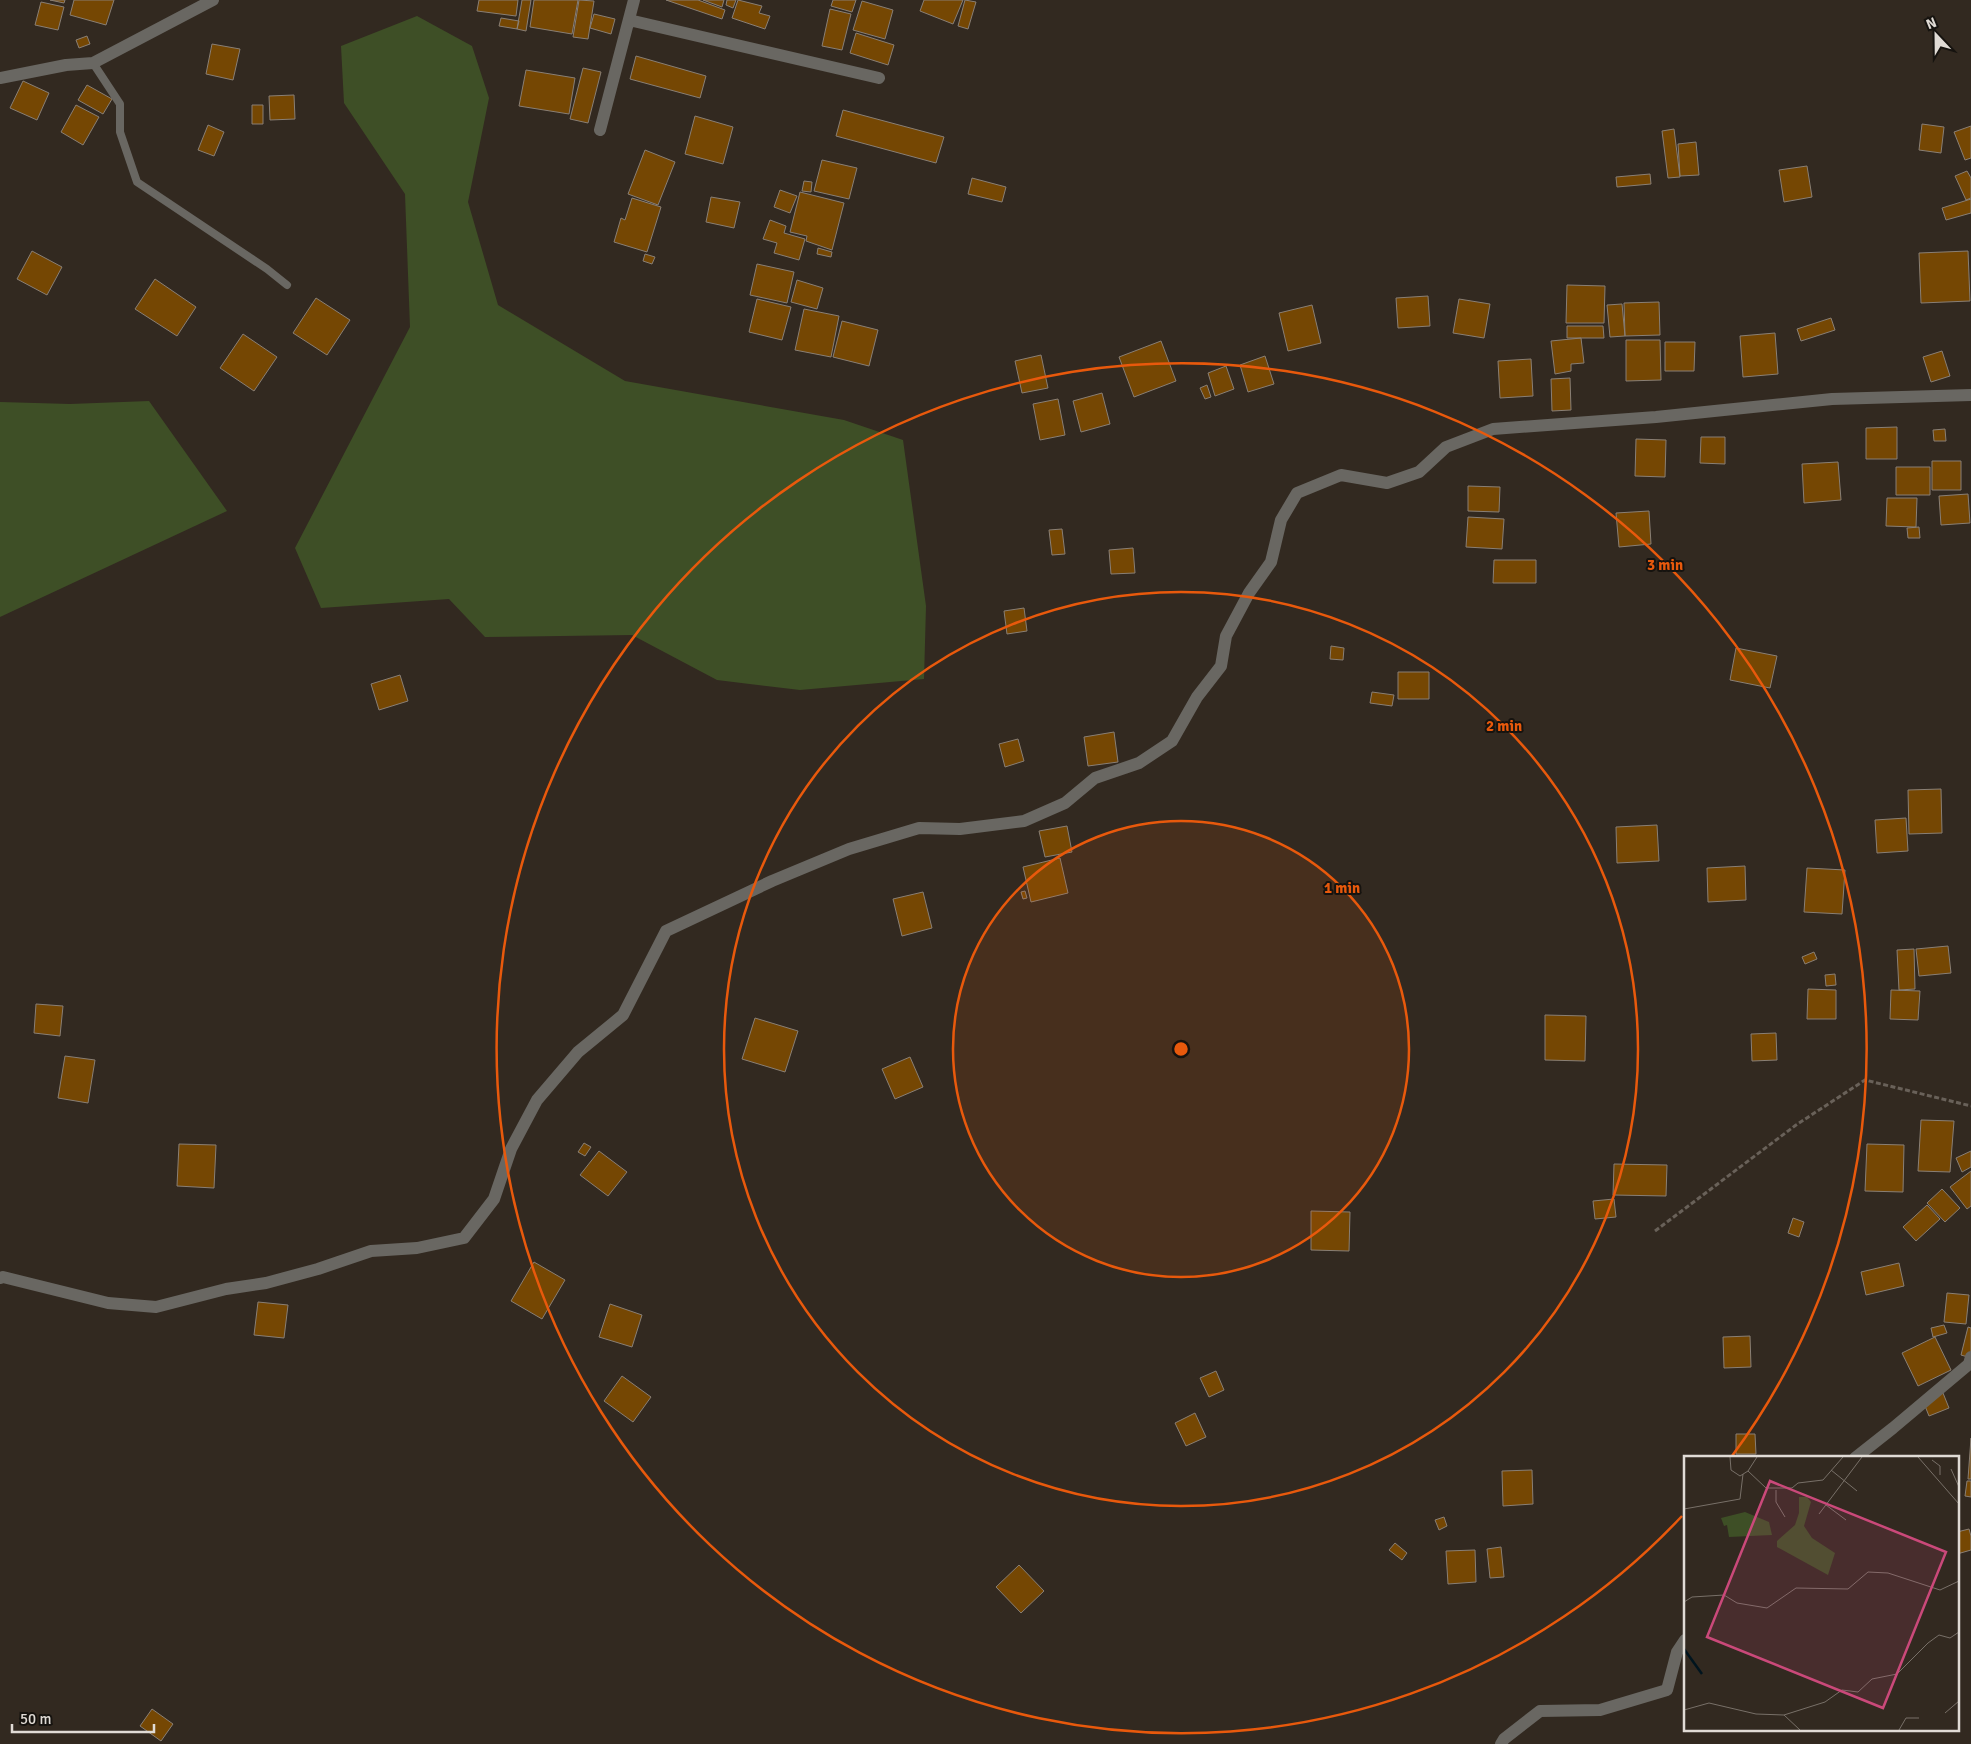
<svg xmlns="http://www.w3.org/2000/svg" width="1971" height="1744" font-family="Signika,sans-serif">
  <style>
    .green { fill: #3e4f26 }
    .building { fill: #754703; stroke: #897f75 }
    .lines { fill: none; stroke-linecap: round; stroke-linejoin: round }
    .path { stroke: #696159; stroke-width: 3; stroke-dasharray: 5 2.5; stroke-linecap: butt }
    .lane { stroke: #696762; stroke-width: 8 }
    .street { stroke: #696762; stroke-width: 12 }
    .ring { fill: none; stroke: #e8590c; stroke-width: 2.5 }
    .inset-river { fill: none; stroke: #00141e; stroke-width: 2.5 }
    .inset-road { fill: none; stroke: #787068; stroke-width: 1 }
    .view { fill: #ca497a; fill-opacity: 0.15; stroke: #ca497a; stroke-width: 2.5 }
    .inset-edge { fill: none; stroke: #e0dbd5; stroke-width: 2.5 }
    .centre { fill: #e8590c; stroke: #16130f; stroke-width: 2.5 }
    .ring-label { font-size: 15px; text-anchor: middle; font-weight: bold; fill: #e8590c; stroke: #16130f; stroke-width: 4; stroke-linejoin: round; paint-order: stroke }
  </style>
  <rect width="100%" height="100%" fill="#322920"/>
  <!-- green -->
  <path class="green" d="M417,16L472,46L489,98L468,202L498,305L625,381L844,420L903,440L926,606L924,679L800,690L717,680L632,635L485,637L449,599L321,608L295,548L410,327L405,194L344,103L341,46Z
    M149,401L227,511L0,617V402L70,404Z"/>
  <!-- building -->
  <path class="building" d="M50,0H65L64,3Z
    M74,0H114L106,25L70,15Z
    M479,0H518L516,16L477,11Z
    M522,0H531L526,31L517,29Z
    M534,0H578L572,34L530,27Z
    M579,0L594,1L588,39L573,37Z
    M666,0H698L725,10L722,19Z
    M703,0H724L722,7Z
    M727,0H736L733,8L726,5Z
    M738,0L762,6L759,13L770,16L765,29L732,18Z
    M833,0H856L852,12L831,6Z
    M924,0H963L953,24L920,11Z
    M965,0L976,2L968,29L958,26Z
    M862,1L893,10L885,39L853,30Z
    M41,2L64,7L58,30L35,25Z
    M830,9L851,14L842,50L822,46Z
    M594,14L615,19L611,34L590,28Z
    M501,18L519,21L517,29L499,26Z
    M856,33L894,45L888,65L850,53Z
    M87,36L90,44L79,48L76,40Z
    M212,44L240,49L233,80L206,74Z
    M636,56L706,76L700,98L630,79Z
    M583,68L601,72L588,123L570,119Z
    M526,70L575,78L569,114L519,106Z
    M23,81L49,93L37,120L10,108Z
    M87,85L112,99L103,114L78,100Z
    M294,95L295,119L270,120L269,96Z
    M76,105L99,117L83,145L61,132Z
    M252,105H263V124H252Z
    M843,110L944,137L936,163L836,136Z
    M695,116L733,127L723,164L685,154Z
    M1922,124L1944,127L1941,153L1919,150Z
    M208,125L224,132L214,156L198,150Z
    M1971,126V158L1965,160L1954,132Z
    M1674,129L1680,177L1668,178L1662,131Z
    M1696,142L1699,175L1680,176L1678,144Z
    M645,150L675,162L658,205L628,194Z
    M822,160L857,168L849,199L814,191Z
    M1807,166L1812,197L1784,202L1779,170Z
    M1967,171L1971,178V198L1966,200L1955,176Z
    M1650,174L1651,184L1617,187L1616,177Z
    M972,178L1006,187L1002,202L968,194Z
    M804,181L812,182L811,192L802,191Z
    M780,190L797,196L790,213L774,207Z
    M800,192L844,203L832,250L806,241L807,236L790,232Z
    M711,197L740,202L734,228L706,222Z
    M632,198L661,207L647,252L614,242L621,218L625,220Z
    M1971,199V213L1946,220L1942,208Z
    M770,220L786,226L784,233L805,239L799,260L774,253L777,243L763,239Z
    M818,248L832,252L831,257L817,254Z
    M32,251L62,267L47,295L17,279Z
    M1968,251L1970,301L1921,303L1919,253Z
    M645,254L655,257L652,264L643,261Z
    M757,264L794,272L787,303L750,295Z
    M155,279L196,307L177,336L135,309Z
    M797,280L823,288L817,309L791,302Z
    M1567,285L1605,286L1604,323H1566Z
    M1428,296L1430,326L1398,328L1396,298Z
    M316,298L350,320L327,355L293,333Z
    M757,299L791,307L782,340L749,332Z
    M1459,299L1490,304L1484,338L1453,333Z
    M1659,302L1660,335L1625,336L1624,303Z
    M1622,304L1625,336L1610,337L1607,305Z
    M1312,305L1321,343L1288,351L1279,313Z
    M804,309L839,316L831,357L795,350Z
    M1831,318L1835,330L1801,341L1797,329Z
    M842,321L878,330L869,366L833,357Z
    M1567,326H1603L1604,338H1567Z
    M1775,333L1778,374L1743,377L1740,336Z
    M243,334L277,357L254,391L220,368Z
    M1581,338L1584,363L1571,364V371L1555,374L1551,341Z
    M1626,340H1660L1661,380L1626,381Z
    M1161,341L1176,381L1134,397L1119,357Z
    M1665,342H1695L1694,371H1665Z
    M1942,351L1950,376L1931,382L1923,357Z
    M1041,355L1048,388L1022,393L1015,361Z
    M1265,356L1274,384L1248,392L1240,365Z
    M1531,359L1533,396L1500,398L1498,361Z
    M1226,366L1234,389L1215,396L1208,373Z
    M1570,378L1571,410L1552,411L1551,379Z
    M1207,385L1211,397L1205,399L1200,388Z
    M1102,393L1110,424L1081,432L1073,401Z
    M1058,399L1065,435L1040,440L1033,404Z
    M1897,427V459H1866V428Z
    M1945,429L1946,441H1934L1933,430Z
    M1701,437H1725V464L1700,463Z
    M1636,439L1666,440L1665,477L1635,476Z
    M1932,461H1961V490H1932Z
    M1838,462L1841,500L1804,503L1802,464Z
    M1896,467H1930V495H1896Z
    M1468,486L1500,487L1499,512L1468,511Z
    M1968,494L1970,523L1941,525L1939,496Z
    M1887,498H1917L1916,527L1886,526Z
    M1649,511L1651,544L1619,547L1616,513Z
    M1468,517L1504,519L1502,549L1466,547Z
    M1919,527L1920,538H1908L1907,528Z
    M1062,529L1065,554L1052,555L1049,530Z
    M1133,548L1135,573L1111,574L1109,550Z
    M1494,560H1536V583H1493Z
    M1024,608L1027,631L1007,634L1004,611Z
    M1331,646L1344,648L1343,660L1330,659Z
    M1736,648L1777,656L1770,688L1730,680Z
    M1398,672H1429V699H1398Z
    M400,675L408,701L379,710L371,684Z
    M1372,692L1394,695L1392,706L1370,703Z
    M1114,732L1118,762L1088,766L1084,737Z
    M1018,739L1024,761L1005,767L999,744Z
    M1941,789L1942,833L1909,834L1908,790Z
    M1906,818L1908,851L1877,853L1875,820Z
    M1657,825L1659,861L1617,863L1616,827Z
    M1067,826L1072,852L1045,857L1039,831Z
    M1060,858L1068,893L1031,902L1023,867Z
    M1745,866L1746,900L1708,902L1707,868Z
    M1807,868L1845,870L1842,914L1804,912Z
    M1025,891L1027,898L1023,899L1021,892Z
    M923,892L932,928L902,936L893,899Z
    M1948,946L1951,973L1919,976L1916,949Z
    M1914,949L1915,989L1899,990L1897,950Z
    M1814,952L1817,959L1805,964L1802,957Z
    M1835,974L1836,985L1826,986L1825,975Z
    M1808,989L1836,990V1019H1807Z
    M1891,990L1920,991L1918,1020L1890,1019Z
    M36,1004L63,1006L60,1036L34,1033Z
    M1545,1015L1586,1016L1585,1061L1545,1060Z
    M755,1018L798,1031L785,1072L742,1059Z
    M1776,1033L1777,1060L1752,1061L1751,1034Z
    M65,1056L95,1060L88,1103L58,1098Z
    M910,1057L923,1087L895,1099L882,1069Z
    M1921,1120L1954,1121L1950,1172L1918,1171Z
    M584,1143L591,1147L585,1156L578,1152Z
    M179,1144L216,1145L214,1188L177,1186Z
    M1867,1144L1904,1145L1903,1192L1865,1191Z
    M599,1151L627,1172L608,1196L580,1175Z
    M1971,1151V1167L1962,1172L1956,1158Z
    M1614,1164L1667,1165L1666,1196L1613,1195Z
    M1971,1171V1206L1967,1209L1950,1187Z
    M1942,1189L1960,1208L1945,1222L1927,1203Z
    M1614,1199L1616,1217L1595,1219L1593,1201Z
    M1927,1205L1940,1219L1916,1241L1903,1227Z
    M1311,1211L1350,1212L1349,1251L1311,1250Z
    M1793,1218L1804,1222L1799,1237L1788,1233Z
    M534,1262L565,1280L542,1319L511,1301Z
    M1899,1263L1904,1286L1866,1295L1861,1272Z
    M1947,1293L1969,1295L1966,1324L1944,1322Z
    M258,1302L288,1305L284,1338L254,1335Z
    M610,1304L642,1315L632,1347L599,1337Z
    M1944,1325L1947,1333L1933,1337L1931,1328Z
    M1968,1327L1971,1328V1358L1961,1355Z
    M1750,1336L1751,1367L1724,1368L1723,1337Z
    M1935,1337L1951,1370L1918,1386L1902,1353Z
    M1216,1371L1224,1390L1209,1397L1200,1378Z
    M622,1376L651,1397L633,1422L604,1401Z
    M1943,1393L1949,1408L1929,1416L1923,1401Z
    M1195,1413L1206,1437L1186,1446L1175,1423Z
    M1736,1434H1755L1756,1454H1736Z
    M1971,1438V1479H1968Z
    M1532,1470L1533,1504L1503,1506L1502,1471Z
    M1967,1481H1971V1497L1965,1496Z
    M1444,1517L1447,1526L1439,1530L1435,1520Z
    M1969,1529L1971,1536V1550L1957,1554V1532Z
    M1395,1543L1407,1553L1402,1560L1389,1550Z
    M1501,1547L1504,1577L1490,1578L1487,1549Z
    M1475,1550L1476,1582L1448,1584L1446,1551Z
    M1019,1565L1044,1591L1021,1613L996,1587Z
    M152,1709L173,1724L161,1741L140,1726Z"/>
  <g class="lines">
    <!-- path -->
    <path class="path" d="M1655,1231L1796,1125L1865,1080L1971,1106"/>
    <!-- lane -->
    <path class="lane" d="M93,63L120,104V132L137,182L267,269L287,285"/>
    <!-- street -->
    <path class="street" d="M629,20L879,78
      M0,78L66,65L93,63L213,0
      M600,130L634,0
      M0,1278L3,1277L108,1303L156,1307L226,1289L266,1283L318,1269L371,1251L417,1248L464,1238L494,1199L511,1149L537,1100L578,1052L623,1015L666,931L772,881L849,849L919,828L960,829L1024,821L1065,803L1095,778L1139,763L1172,741L1197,697L1221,666L1226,636L1249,593L1271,562L1281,520L1297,493L1341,475L1387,483L1419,472L1446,447L1493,429L1656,417L1832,399L1971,395
      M1855,1458L1893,1428L1969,1364L1971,1357
      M1501,1744L1504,1739L1540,1711L1600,1710L1667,1690L1677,1652L1685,1640"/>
  </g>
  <!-- distance rings -->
  <circle cx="1181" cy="1049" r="228" fill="#e8590c" fill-opacity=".12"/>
  <g class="ring">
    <circle cx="1181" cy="1049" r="228"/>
    <circle cx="1181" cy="1049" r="457"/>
    <path d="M1682 1516A685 685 0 1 1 1732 1456"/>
  </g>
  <!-- overview -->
  <g transform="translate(1684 1456)">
    <rect width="275" height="275" fill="#322920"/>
    <path d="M115,41H123L127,46L120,70L128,82L151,97L144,119L93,91V85L111,69L115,57ZM61,56L85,66L88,79L45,81L43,69L40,70L37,62Z" fill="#3e4f26"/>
    <path class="inset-river" d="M0,193L18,218"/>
    <path class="inset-road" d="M46,1L47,14L56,20L64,15L73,1M234,1L275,48M248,4L256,10V19M267,13L275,31M147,14L173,35M64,15L82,32H108L114,27L139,24L159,1M92,34V46L101,61M142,49L162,64M0,53L56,43L59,18M135,58L178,1M0,146L8,141L40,139L53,147L83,152L112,132L164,133L184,116L204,117L256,134L275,125M0,254L25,247L72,258L100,259L116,274M261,257L275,245M100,259L141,246L158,234L174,236L188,223L213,218L244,187L255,179L266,182L275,176M215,274L222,262H235"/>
    <path class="view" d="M86,25L262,96L199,252L23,181Z"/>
    <rect width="275" height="275" class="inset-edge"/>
  </g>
  <circle cx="1181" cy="1049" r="8" class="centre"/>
  <g class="ring-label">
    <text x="1665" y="570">3 min</text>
    <text x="1504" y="731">2 min</text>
    <text x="1342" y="893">1 min</text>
  </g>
  <!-- north arrow -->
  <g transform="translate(1936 35) rotate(338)" stroke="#16130f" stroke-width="4" paint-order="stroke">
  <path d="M0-4L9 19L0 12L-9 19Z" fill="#e0dbd5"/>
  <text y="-8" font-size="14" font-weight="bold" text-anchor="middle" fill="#e0dbd5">N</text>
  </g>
  <!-- scale -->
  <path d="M12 1724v8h142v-8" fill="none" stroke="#e0dbd5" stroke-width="2.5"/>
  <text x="20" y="1724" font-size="15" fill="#e0dbd5" stroke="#16130f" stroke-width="4" paint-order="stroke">50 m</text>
</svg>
